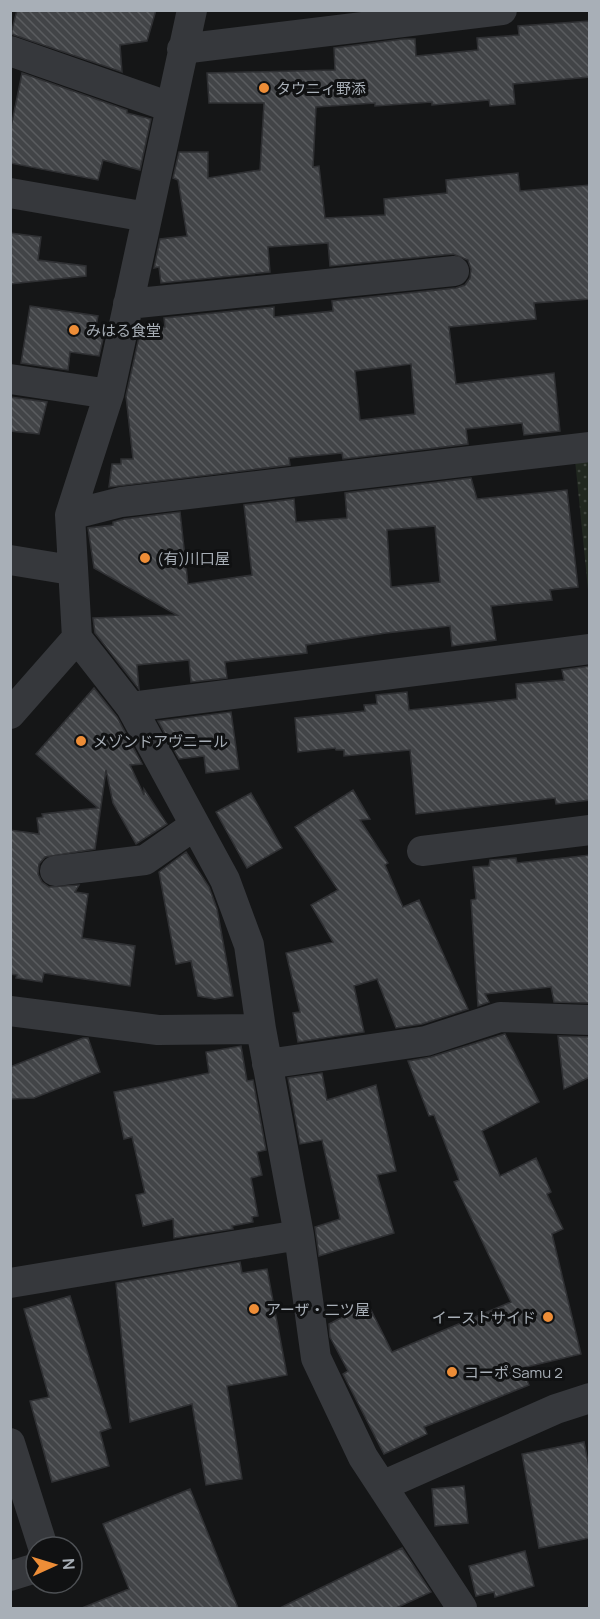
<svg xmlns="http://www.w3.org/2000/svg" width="600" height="1619" font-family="Manrope,'Noto Sans JP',sans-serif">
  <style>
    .grass { fill: url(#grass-dots) }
    .building { fill: url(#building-back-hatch); stroke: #2f3033; stroke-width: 1.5; fill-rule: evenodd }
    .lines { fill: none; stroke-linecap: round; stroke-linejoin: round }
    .minor { stroke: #36383c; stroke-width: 30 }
    .poi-dot { fill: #ed8d37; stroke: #101112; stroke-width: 2 }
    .labels { text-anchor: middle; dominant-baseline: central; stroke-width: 6; stroke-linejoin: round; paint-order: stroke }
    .poi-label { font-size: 15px; fill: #a8afb7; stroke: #101112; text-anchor: start }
  </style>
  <defs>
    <pattern id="grass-dots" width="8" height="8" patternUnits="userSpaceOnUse" patternTransform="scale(1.5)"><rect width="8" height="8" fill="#20271f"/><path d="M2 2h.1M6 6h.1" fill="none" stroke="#3e443d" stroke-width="1.8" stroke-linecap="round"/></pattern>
    <pattern id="building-back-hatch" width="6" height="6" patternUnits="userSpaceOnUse" patternTransform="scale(1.5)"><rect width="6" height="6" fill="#424447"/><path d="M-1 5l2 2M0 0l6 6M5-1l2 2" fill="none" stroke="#5a5c5f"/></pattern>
  </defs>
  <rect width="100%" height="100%" fill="#151617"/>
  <!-- grass -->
  <path class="grass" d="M589,458V599L575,460Z"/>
  <!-- building -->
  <path class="building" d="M17,10H156L147,41L120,45L122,72L11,34Z
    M590,21V77L513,84L515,104L490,106L489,100L432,105V102L375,106V103L316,107L313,167L319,166L325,218L385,215L384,199L447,193L446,180L518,173L520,191L590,185V299L534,303L536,319L449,327L456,384L554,373L560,431L524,435L522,423L466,429L468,444L343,459L342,453L289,458L290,465L109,487L112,464H121V459H133L126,396L141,328L165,327L164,318L274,307V317L333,311L332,301L456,288L465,285L470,278L471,269L468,260L453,254L330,266L328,243L268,247L270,272L161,283L159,267L154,268L160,239L187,236L178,180L173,178L179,152H208V178L260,170L264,103H209L207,73L335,70L334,48L404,39H415L416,56L478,50L477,38L519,35L518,26ZM411,364L415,414L360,420L355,371Z
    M22,73L127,110V113L151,119L140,170L103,160L98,180L10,163V132Z
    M10,233L41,237L38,260L86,266V276L10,284Z
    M30,306L98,316L95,331L105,330L99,356L70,352L68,370L21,363Z
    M10,397L47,402L39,434L10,431Z
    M471,478L477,499L567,490L578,587L550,590L552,600L491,606L496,640L452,646L450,626L386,633L306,645L307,653L225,662L227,678L191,682L189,660L137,665L139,689L95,633L93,618L177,615L94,568L88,528L113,525V522L124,519L180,512L188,584L252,575L244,505L294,499L296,522L347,518L345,493ZM435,526L440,582L391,587L387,530Z
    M590,666V800L556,804L555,798L416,814L410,750L344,756V750H336L335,748L298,752L295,718L365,711L364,705L377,704L376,695L407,692L409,710L517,699L516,684L564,680L562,670Z
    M94,688L117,717L142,764L130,765L144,795V789L167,824L136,844L113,803L106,770L95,849L45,857L39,864L38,874L42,882L49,887L79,885L75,892L88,894L82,938L135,946L130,986L44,973L42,982L16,978L17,975L10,974V830L39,834L37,818L43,817L42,814L98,808L36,754Z
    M231,712L239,769L206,773L204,756L179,759L158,721Z
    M353,790L370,819L360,820L388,863L385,865L403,907L419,900L468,1009L422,1024L396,1028L377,979L354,986L364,1032L298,1042L293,1013L300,1012L286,953L333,942L311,905L338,890L295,827Z
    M251,793L282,848L247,868L216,812Z
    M186,852L209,887L217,909L233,996L215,999L198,996L191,961L176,964L159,872Z
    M590,855V1003L554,1002L551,987L485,994L489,1002L478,1006L471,900L476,899L473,867L489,866L490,860L516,858L517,863Z
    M505,1034L539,1102L482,1131L500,1176L536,1158L551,1192L547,1194L563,1229L552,1234L581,1354L522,1368L529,1385L424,1427L427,1434L384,1454L343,1374L348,1371L330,1337L329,1324L368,1304L392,1352L511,1302L454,1182L459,1180L434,1115L429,1116L408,1061L431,1057Z
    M558,1036L590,1037V1077L564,1089Z
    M83,1038H88L100,1072L34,1098L10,1099V1067Z
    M241,1046L247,1081L253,1080L266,1150L257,1152L262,1175L251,1178L258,1216L252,1217L253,1222L232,1226L233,1229L174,1238L173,1219L143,1226L136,1195L145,1193L132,1137L124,1139L114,1092L209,1073L206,1052Z
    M322,1073L327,1100L376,1085L396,1171L377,1175L394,1233L319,1256L315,1227L340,1219L322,1140L300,1144L288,1078Z
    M240,1262L242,1273L267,1269L287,1375L227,1386L242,1479L206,1485L192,1404L130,1422L116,1283Z
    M70,1296L111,1428L100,1432L109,1466L52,1482L30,1401L49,1397L24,1309Z
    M584,1442L590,1472V1538L539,1548L522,1454Z
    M464,1486L468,1523L435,1526L432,1489Z
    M190,1489L238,1608H82L129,1589L103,1524Z
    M402,1548L431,1592L396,1608H280Z
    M525,1551L534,1586L495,1597L494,1592L476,1596L469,1566Z"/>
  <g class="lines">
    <!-- minor -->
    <path class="minor" d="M182,49L502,10
      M10,51L170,107
      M10,193L147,217
      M128,304L454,271
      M10,379L109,394
      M70,515L121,502L590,447
      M10,560L71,570
      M77,638L131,707L225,880L249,945L261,1029L299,1235L316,1358L363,1457L462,1608
      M131,707L590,649
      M10,714L77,638L70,515L109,394L192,10
      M422,851L590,830
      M55,871L145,860L195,825
      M10,1011L158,1030L261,1029
      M267,1064L426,1041L500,1017L590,1020
      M10,1283L299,1235
      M10,1443L43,1547
      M382,1486L556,1409L590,1398
      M10,1576L36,1568"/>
  </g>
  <!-- markers -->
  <g class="poi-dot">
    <circle cx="264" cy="88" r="6"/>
    <circle cx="74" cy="330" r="6"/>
    <circle cx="145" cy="558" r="6"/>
    <circle cx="81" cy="741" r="6"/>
    <circle cx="254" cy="1309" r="6"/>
    <circle cx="548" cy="1317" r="6"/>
    <circle cx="452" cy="1372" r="6"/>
  </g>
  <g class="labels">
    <!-- poi labels -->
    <g class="poi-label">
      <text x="276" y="88">タウニィ野添</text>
      <text x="86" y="330">みはる食堂</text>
      <text x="157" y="558">(有)川口屋</text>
      <text x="93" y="741">メゾンドアヴニール</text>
      <text x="266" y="1309">アーザ・二ツ屋</text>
      <text x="536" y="1317" text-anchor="end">イーストサイド</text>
      <text x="464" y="1372">コーポ Samu 2</text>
    </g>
  </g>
  <!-- border -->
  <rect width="600" height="1619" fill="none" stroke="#a8afb7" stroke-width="24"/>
  <!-- north arrow -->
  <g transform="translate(54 1565) rotate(86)"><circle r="28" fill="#101112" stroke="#4d5054" stroke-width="1.5"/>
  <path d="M0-4.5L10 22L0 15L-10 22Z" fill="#ed8d37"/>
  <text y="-9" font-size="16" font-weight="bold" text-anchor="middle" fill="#a8afb7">N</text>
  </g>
</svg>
